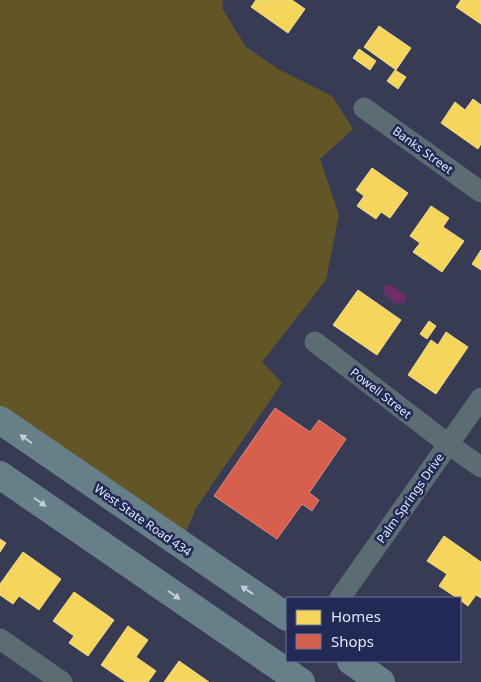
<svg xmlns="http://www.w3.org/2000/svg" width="481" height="682" font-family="'Noto Sans',sans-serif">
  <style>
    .green { fill: #625627 }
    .water { fill: #702e69 }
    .homes { fill: #f6d55c; stroke: #efda8c }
    .shops { fill: #d6604d; stroke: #d98882 }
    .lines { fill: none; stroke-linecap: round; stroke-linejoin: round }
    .minor { stroke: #5c6c73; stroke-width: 21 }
    .major { stroke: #677f88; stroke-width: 28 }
    .oneway { fill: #c2ccdf }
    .labels { text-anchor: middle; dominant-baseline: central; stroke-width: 5; stroke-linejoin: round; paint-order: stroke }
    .street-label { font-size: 12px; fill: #e0e6fc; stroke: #222954 }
  </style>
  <rect width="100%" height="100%" fill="#373b53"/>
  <!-- green -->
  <path class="green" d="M0,0H223L222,8L246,47L280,70L332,96L353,129L320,159L339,215L326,280L262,362L282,383L196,508L184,536L0,408Z"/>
  <!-- water -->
  <path class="water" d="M390,284L406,296L405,302L394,304L390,298L383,293L384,286Z"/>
  <!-- homes -->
  <path class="homes" d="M256,0H292L305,9L288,33L251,7Z
    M461,0H481V24L456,7Z
    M379,26L411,48L396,70L364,47Z
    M359,49L376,61L370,70L353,58Z
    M395,70L406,77L398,89L387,81Z
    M473,99L481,105V144L478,149L441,123L455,102L465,110Z
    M372,168L408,193L390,218L381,212L376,219L357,206L364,196L356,190Z
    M431,206L449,218L443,227L464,241L442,272L413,252L420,243L410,236Z
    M481,250V270L472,264Z
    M358,290L401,320L377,355L333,325Z
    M429,321L436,326L427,339L420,334Z
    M446,332L468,347L436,394L408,375L431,340L438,345Z
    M444,536L481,562V598L476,595L468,606L460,600V598H457L439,586L447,574L427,561Z
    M0,539L6,543L0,552Z
    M23,552L61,579L39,610L19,596L13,604L0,595V584Z
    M74,592L114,620L88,656L69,643L74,636L53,621Z
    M128,626L148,640L136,657L156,671L148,682H126L101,665Z
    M179,661L209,682H164Z"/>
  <!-- shops -->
  <path class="shops" d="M275,408L310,432L319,420L346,439L309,493L319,500L312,511L302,504L277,539L214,496Z"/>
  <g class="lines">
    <!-- minor -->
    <path class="minor" d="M364,108L481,192
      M315,342L448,444L481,467
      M340,598L481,398
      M0,639L62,682"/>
    <!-- major -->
    <path class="major" d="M0,420L287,617
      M0,475L301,682
      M351,661L381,682"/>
  </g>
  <!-- one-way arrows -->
  <defs><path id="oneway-solid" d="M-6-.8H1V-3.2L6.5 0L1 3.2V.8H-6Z" transform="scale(1.25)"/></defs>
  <g class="oneway">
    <use href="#oneway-solid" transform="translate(26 439) rotate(-145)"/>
    <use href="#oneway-solid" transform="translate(40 502) rotate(35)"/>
    <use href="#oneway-solid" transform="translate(247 590) rotate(-146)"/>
    <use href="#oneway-solid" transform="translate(174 595) rotate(35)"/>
  </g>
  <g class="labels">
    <!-- street labels -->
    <g class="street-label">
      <text transform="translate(423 150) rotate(36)">Banks Street</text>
      <text transform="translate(381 393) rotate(38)">Powell Street</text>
      <text transform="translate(410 498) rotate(-55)">Palm Springs Drive</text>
      <text transform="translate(143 520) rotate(35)">West State Road 434</text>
    </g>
  </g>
  <!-- legend -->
  <rect x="286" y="597" width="175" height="65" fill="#222954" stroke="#6e7597"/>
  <rect x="296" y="610" width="25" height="15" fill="#f6d55c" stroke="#6e7597"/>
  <text x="331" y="622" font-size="15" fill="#e0e6fc">Homes</text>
  <rect x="296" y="634" width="25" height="15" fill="#d6604d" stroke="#6e7597"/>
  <text x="331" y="647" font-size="15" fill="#e0e6fc">Shops</text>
</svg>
